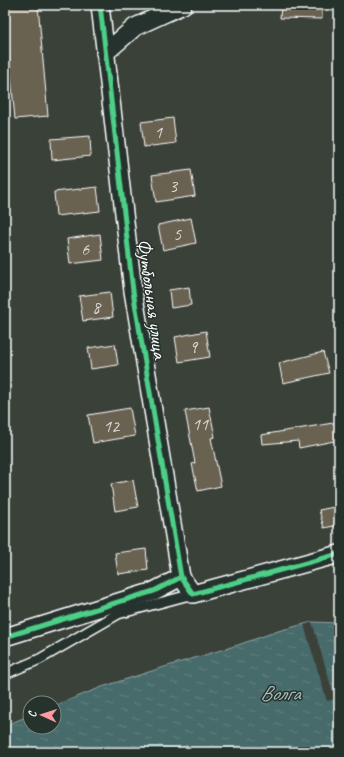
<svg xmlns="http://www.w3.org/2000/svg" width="344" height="757" font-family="Caveat,sans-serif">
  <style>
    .water { fill: url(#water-ripples); stroke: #90a6a6 }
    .pier { fill: #3a4138 }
    .building { fill: #696251; stroke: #fff }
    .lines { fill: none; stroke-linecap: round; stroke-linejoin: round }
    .lane-casing { stroke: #fff; stroke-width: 12 }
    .street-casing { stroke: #fff; stroke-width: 20 }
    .lane { stroke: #26332d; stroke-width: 9 }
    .street { stroke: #26332d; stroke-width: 17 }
    .cycleway-casing { stroke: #26332d; stroke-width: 8 }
    .cycleway { stroke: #4dcf88; stroke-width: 5 }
    .labels { text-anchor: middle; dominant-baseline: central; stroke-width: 3; stroke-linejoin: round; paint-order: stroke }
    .number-label { font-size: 18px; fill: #dad8d4 }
    .street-label { font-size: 20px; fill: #fff; stroke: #26332d }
    .water-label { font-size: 21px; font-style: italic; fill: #acbcbc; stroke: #26332d }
  </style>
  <defs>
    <pattern id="water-ripples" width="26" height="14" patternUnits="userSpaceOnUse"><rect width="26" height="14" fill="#466a6a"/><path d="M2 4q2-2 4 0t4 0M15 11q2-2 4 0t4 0" fill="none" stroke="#628080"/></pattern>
  </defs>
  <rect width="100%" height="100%" fill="#3a4138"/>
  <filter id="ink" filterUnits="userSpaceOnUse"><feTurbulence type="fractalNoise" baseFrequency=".025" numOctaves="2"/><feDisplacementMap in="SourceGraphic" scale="8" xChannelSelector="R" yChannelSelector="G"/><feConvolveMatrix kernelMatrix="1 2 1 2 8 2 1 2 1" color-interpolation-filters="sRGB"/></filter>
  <g filter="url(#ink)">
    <!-- water -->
    <path class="water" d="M312,622L339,623V752H5V726L30,715V727H54V706L102,687L161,668L238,645L278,631Z"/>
    <!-- pier -->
    <path class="pier" d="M312,622L335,699L327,701L304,625Z"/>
    <!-- building -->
    <path class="building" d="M5,5H38L48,116L15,119L5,16Z
      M281,5H322V19L280,18Z
      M173,118L176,143L144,147L141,122Z
      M90,136L91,156L52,160L51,139Z
      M191,170L195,196L156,202L152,175Z
      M97,187L100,211L56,216L54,192Z
      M191,218L196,243L163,250L158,225Z
      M100,234L103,260L70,264L67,239Z
      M189,287L191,305L171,308L169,290Z
      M110,292L113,317L83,321L79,296Z
      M206,331L210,357L179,362L175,337Z
      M115,344L118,365L91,369L88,348Z
      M323,352L329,373L283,383L279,363Z
      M209,407L215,437L211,438L221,486L198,491L192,464L195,463L185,411Z
      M130,408L135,436L93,443L88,415Z
      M339,422V440L299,448L298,441L262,444L261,435Z
      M133,480L138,507L115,511L111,484Z
      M339,506V525L324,528L319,510Z
      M146,549L148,570L118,574L115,553Z"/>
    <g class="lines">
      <!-- lane casing -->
      <g class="lane-casing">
        <path id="lane" d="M5,674L40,659L118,614L193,594"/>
      </g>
      <!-- street casing -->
      <g class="street-casing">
        <path id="street" d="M100,5L133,291L181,577L193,594L339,554
          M105,53L135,27L183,5
          M5,637L154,591L181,577"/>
      </g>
      <!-- lane -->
      <use href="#lane" class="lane"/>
      <!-- street -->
      <use href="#street" class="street"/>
      <!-- cycleway casing -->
      <g class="cycleway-casing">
        <path id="cycleway" d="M100,5L133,291L181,577L193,594L339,554
          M5,637L154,591L181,577"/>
      </g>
      <!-- cycleway -->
      <use href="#cycleway" class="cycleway"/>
    </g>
  </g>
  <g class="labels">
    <!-- number labels -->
    <g class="number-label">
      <text x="158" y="132">1</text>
      <text x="173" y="186">3</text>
      <text x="177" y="234">5</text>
      <text x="85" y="249">6</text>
      <text x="96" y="307">8</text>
      <text x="193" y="347">9</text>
      <text x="200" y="424">11</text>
      <text x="111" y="426">12</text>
    </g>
    <!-- street labels -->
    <g class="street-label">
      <text transform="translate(152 299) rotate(82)">Футбольная улица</text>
    </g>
    <!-- water labels -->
    <g class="water-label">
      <text x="280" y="693">Волга</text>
    </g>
  </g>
  <!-- margin -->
  <rect width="344" height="757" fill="none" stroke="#26332d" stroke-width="20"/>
  <rect x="10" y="10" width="324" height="737" fill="none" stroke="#fff" stroke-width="1.5" filter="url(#ink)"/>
  <!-- north arrow -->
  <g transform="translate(42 715) rotate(273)"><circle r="19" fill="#26332d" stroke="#7d8581"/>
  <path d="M0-3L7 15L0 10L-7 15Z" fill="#ff9aa2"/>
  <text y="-6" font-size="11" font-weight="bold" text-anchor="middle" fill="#ffffff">С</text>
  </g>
</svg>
